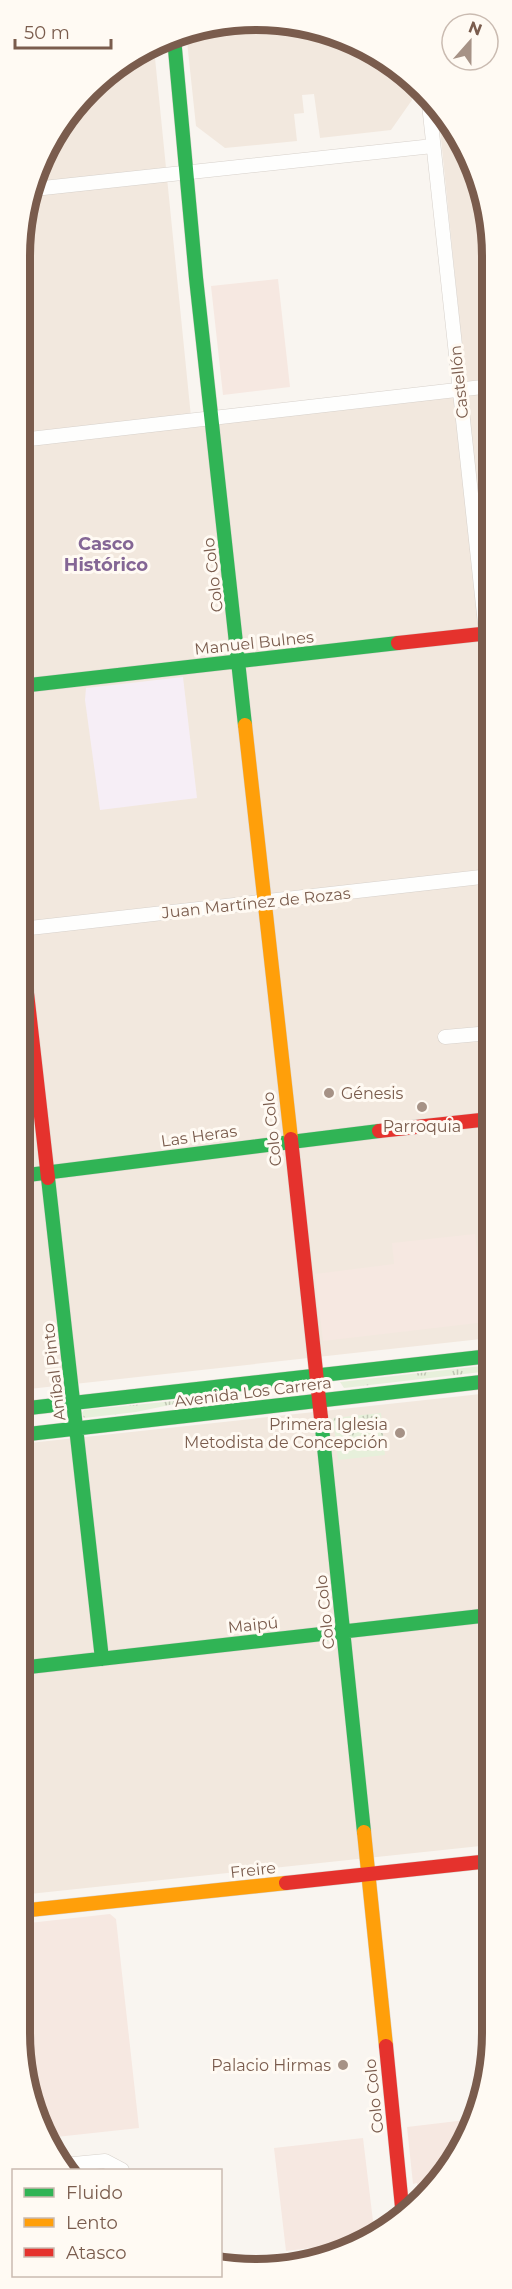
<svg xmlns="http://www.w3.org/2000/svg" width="512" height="2289" font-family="Montserrat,sans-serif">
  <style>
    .residential { fill: #f2e8de }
    .commercial { fill: #f6e8e1 }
    .education { fill: #f6eef6 }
    .grass { fill: url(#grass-tufts) }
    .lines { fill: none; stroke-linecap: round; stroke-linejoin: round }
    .street-casing { stroke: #d7d1cb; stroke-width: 15 }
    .fast-casing { stroke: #d9d2cb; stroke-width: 15 }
    .slow-casing { stroke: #d9d2cb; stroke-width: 15 }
    .jam-casing { stroke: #d9d2cb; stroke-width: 15 }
    .street { stroke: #fefefd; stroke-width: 14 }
    .fast { stroke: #30b455; stroke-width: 14 }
    .slow { stroke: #ff9f0a; stroke-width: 14 }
    .jam { stroke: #e5322d; stroke-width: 14 }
    .poi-dot { fill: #a69286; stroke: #fffaf3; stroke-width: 2 }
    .labels { text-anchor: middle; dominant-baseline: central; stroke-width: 6; stroke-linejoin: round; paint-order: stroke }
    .street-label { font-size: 16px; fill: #7a5c4d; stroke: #fffaf3 }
    .poi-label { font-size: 16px; fill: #7a5c4d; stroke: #fffaf3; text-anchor: end }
    .neighbourhood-label { font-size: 18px; font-weight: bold; fill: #846695; stroke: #fffaf3 }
    .rim { fill: none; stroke: #7a5c4d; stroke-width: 8 }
  </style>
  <defs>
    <pattern id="grass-tufts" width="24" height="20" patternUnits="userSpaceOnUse" patternTransform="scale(1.5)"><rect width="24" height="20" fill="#e7f0db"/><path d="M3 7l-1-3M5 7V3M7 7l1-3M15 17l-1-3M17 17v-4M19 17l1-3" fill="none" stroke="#c0c6b4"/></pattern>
  </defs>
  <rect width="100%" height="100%" fill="#f9f5f0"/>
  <!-- residential -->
  <path class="residential" d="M287,22L361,44L410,79L412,100L391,130L320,138L314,94L302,95L304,113L294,114L297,141L225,148L196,126L186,32L195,27Z
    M154,48L192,427L467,395L438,109L468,152L491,225L490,1338L20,1390L22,225L51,137L112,68Z
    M490,1393V1845L20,1895V1444Z"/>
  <!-- commercial -->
  <path class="commercial" d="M278,279L290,387L223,395L211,286Z
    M475,1234L486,1322L323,1341L315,1274L394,1264L392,1243Z
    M110,1914L116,1919L139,2128L47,2138L37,2123L20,2033V1924Z
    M466,2120L467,2125H470L461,2151L419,2199L417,2183L413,2184L407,2127Z
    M363,2138L373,2221L392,2220L393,2225L360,2242L286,2251L274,2148Z"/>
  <!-- education -->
  <path class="education" d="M183,677L197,798L100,810L85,700L86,688Z"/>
  <!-- grass -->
  <path class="grass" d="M490,1365V1371L344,1388L340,1382Z
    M302,1388L184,1402L136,1412L84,1418L82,1413L84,1410Z
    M381,1413L385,1455L338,1460L333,1418Z"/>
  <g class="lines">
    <!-- street casing -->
    <g class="street-casing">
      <path id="street" d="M428,95L490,670
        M34,189L433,146
        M21,440L491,386
        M21,929L490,876
        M445,1037L490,1033
        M63,2165L105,2161L122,2170"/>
    </g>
    <!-- fast casing -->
    <g class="fast-casing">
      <path id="fast" d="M174,38L196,278L245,725
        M21,686L398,643
        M20,1176L379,1131
        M48,1178L102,1659
        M20,1409L490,1356
        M321,1418L364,1832
        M20,1435L490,1381
        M20,1668L490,1615"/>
    </g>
    <!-- slow casing -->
    <g class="slow-casing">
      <path id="slow" d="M245,725L291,1139
        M364,1832L386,2046
        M20,1911L286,1883"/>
    </g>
    <!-- jam casing -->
    <g class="jam-casing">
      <path id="jam" d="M398,643L490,633
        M21,940L48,1178
        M379,1131L490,1119
        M291,1139L321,1418
        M286,1883L490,1861
        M386,2046L403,2217"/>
    </g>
    <!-- street -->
    <use href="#street" class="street"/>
    <!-- fast -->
    <use href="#fast" class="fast"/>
    <!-- slow -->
    <use href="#slow" class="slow"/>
    <!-- jam -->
    <use href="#jam" class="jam"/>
  </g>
  <!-- markers -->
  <g class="poi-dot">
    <circle cx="329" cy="1093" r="6"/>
    <circle cx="422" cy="1107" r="6"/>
    <circle cx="400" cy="1433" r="6"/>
    <circle cx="343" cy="2065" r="6"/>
  </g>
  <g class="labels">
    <!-- street labels -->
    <g class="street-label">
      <text transform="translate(459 382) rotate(-96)">Castellón</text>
      <text transform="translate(213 575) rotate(-97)">Colo Colo</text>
      <text transform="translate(254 643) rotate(-6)">Manuel Bulnes</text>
      <text transform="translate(256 903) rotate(-6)">Juan Martínez de Rozas</text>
      <text transform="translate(272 1129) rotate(-96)">Colo Colo</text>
      <text transform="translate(199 1136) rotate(-8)">Las Heras</text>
      <text transform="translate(54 1372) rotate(-97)">Aníbal Pinto</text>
      <text transform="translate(253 1392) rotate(-7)">Avenida Los Carrera</text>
      <text transform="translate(325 1612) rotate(-96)">Colo Colo</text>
      <text transform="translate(253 1625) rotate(-6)">Maipú</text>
      <text transform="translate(253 1870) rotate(-6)">Freire</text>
      <text transform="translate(374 2096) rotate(-96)">Colo Colo</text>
    </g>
    <!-- poi labels -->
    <g class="poi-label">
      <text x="341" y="1093" text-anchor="start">Génesis</text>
      <text x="422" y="1126" text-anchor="middle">Parroquia</text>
      <text x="388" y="1424">Primera Iglesia<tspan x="388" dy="18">Metodista de Concepción</tspan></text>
      <text x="331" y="2065">Palacio Hirmas</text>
    </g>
    <!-- neighbourhood labels -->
    <g class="neighbourhood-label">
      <text x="106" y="544">Casco<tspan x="106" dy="21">Histórico</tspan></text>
    </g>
  </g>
  <!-- crop -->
  <path d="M0 0H512V2289H0ZM256 30H256A226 226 0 0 1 482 256V2033A226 226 0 0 1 256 2259H256A226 226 0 0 1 30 2033V256A226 226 0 0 1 256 30Z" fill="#fffaf3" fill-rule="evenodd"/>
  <path class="rim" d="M256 30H256A226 226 0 0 1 482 256V2033A226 226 0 0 1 256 2259H256A226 226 0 0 1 30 2033V256A226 226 0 0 1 256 30Z"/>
  <!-- legend -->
  <rect x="12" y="2169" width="210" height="108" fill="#fffaf3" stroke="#cabbb1" stroke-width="1.5"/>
  <rect x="24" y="2188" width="30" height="9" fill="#30b455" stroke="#cabbb1" stroke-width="1.5"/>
  <text x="66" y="2199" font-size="18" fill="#7a5c4d">Fluido</text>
  <rect x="24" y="2218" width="30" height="9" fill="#ff9f0a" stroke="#cabbb1" stroke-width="1.5"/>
  <text x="66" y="2229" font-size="18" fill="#7a5c4d">Lento</text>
  <rect x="24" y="2248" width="30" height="9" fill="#e5322d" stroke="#cabbb1" stroke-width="1.5"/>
  <text x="66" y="2259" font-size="18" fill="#7a5c4d">Atasco</text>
  <!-- north arrow -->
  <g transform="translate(470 42) rotate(21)"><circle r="28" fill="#fffaf3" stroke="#cabbb1" stroke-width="1.5"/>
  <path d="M0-4.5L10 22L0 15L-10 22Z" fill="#a69286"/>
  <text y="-9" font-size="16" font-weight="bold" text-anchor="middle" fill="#7a5c4d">N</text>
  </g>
  <!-- scale -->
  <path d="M15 39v9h96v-9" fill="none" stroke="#7a5c4d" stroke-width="3"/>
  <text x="24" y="39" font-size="18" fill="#7a5c4d" stroke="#fffaf3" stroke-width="4.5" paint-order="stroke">50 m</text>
</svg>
